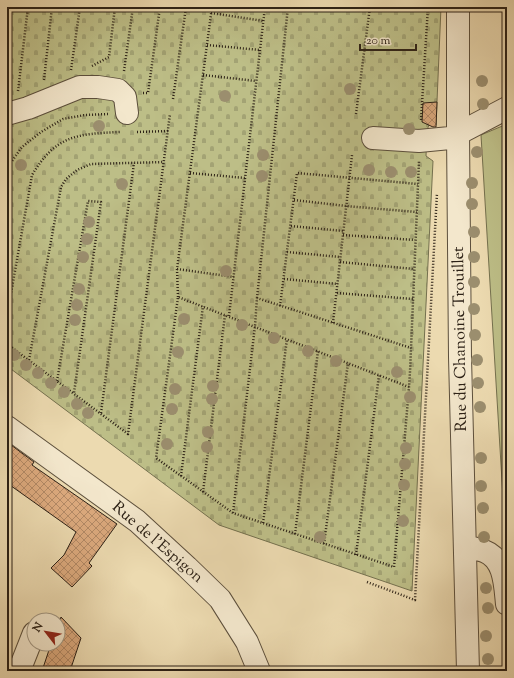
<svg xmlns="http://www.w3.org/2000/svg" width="514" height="678" font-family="'Sorts Mill Goudy',serif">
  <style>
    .cemetery { fill: url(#cemetery-stones); stroke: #74704e }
    .garden { fill: #bdbe87; stroke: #74704e }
    .building { fill: url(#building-cross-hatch); stroke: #2c2116 }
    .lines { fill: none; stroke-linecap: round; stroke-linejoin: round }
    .minor-casing { stroke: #5c4f3c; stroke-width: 24 }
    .path { stroke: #2c2116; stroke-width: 2.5; stroke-dasharray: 1 2; stroke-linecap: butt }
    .minor { stroke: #f3e7cc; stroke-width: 22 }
    .tree { fill: #9b8e6e }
    .labels { text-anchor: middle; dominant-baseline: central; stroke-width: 3.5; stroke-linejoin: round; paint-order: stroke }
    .street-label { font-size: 16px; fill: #2c2116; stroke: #f3e7cc }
  </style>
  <defs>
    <pattern id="cemetery-stones" width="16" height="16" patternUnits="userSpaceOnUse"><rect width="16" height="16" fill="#bdbe87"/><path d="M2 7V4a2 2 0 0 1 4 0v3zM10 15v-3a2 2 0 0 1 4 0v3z" fill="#a3a374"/></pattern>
    <pattern id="building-cross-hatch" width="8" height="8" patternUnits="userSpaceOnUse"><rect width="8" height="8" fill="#dba97d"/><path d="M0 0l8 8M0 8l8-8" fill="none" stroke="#b28965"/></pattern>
  </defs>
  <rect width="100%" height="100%" fill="#ecdab0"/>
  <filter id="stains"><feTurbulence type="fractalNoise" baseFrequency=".005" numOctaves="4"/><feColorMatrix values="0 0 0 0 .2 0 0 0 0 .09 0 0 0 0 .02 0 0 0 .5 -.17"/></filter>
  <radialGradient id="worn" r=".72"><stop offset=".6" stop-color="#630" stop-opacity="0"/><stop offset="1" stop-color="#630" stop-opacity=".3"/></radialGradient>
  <!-- cemetery -->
  <path class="cemetery" d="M7,7H441L436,125H429L427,130L426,156L433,161L412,591L219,525L7,366Z"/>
  <!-- garden -->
  <path class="garden" d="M507,124V547H506L481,135Z"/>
  <!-- building -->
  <path class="building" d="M437,102L436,127H433L422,122L423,103Z
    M7,442L34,462L32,465L117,524L89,563L92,566L72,587L51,568L64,555L76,532L7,483Z
    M61,617L81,638L70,671H42L51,644H58V625Z"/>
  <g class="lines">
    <!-- minor casing -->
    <g class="minor-casing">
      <path id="minor" d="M458,7V133L460,357L468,671
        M7,114L28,108L80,87H98L118,90L125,97L127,113
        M373,138L419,141L450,138L507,108
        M7,427L137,521L187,567L220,599L247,642L259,671
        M465,546C471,548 478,549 484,551C505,559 505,585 507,604
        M19,671L34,633"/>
    </g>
    <!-- path -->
    <path class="path" d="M211,13L264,21
      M207,45L260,50
      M92,66L109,57L115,7
      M71,70L80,7
      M124,71L133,7
      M203,75L256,81
      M44,80L52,7
      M18,91L28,7
      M143,93H148L160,7
      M173,99L186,7
      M356,114L370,7
      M421,120L428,7
      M137,132L168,131
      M7,168L22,147L41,132L63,119L85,115L108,114
      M190,173L245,178
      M294,200L346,206L417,212
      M291,226L343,231
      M343,235L415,240
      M287,252L340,257
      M340,262L414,269
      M177,269L234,277
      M284,279L338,284
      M337,293L413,299
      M178,297L177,269L212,7
      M257,298L288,7
      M280,306L297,173L418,184
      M7,316L32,175C56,135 77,134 120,132
      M229,316L265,7
      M333,323L352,155
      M7,344L128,434L170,114
      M29,360L61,187L66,179L77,170L91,164L164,162
      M57,381L88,201L101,202L74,393
      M409,387L178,297L156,458L233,513L394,567L409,387L410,372L419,161
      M101,413L134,163
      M181,476L203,306
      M203,492L225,315
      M233,513L255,326L257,298L411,348
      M263,523L287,339
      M295,534L318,351
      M324,544L348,363
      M356,555L379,375
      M367,582L415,600L437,193"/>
    <!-- minor -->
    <use href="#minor" class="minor"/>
  </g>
  <!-- trees -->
  <g class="tree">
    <circle cx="482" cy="81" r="6"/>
    <circle cx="350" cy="89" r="6"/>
    <circle cx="225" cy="96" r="6"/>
    <circle cx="483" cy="104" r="6"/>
    <circle cx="99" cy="126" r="6"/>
    <circle cx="409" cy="129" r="6"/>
    <circle cx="477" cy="152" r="6"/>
    <circle cx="263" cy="155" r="6"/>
    <circle cx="21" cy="165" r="6"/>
    <circle cx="369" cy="170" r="6"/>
    <circle cx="391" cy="172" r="6"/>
    <circle cx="411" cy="172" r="6"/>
    <circle cx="262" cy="176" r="6"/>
    <circle cx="472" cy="183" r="6"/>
    <circle cx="122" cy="184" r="6"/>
    <circle cx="472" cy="204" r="6"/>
    <circle cx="89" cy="222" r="6"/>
    <circle cx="474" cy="232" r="6"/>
    <circle cx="87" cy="239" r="6"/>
    <circle cx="83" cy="257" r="6"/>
    <circle cx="474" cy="257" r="6"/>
    <circle cx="226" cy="271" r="6"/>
    <circle cx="474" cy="282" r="6"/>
    <circle cx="79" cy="289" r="6"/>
    <circle cx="77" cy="305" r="6"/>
    <circle cx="474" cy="309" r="6"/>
    <circle cx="184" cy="319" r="6"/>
    <circle cx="75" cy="320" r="6"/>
    <circle cx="242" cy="325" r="6"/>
    <circle cx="475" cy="335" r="6"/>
    <circle cx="274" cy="338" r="6"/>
    <circle cx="308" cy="351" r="6"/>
    <circle cx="178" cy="352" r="6"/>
    <circle cx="14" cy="355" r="6"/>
    <circle cx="477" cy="360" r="6"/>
    <circle cx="336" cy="361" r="6"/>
    <circle cx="26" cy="365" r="6"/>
    <circle cx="397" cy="372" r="6"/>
    <circle cx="38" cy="373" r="6"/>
    <circle cx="51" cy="383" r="6"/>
    <circle cx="478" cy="383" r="6"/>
    <circle cx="213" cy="386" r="6"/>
    <circle cx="175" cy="389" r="6"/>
    <circle cx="64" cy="392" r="6"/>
    <circle cx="410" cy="397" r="6"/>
    <circle cx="212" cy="399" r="6"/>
    <circle cx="77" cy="404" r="6"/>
    <circle cx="480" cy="407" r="6"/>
    <circle cx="172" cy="409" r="6"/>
    <circle cx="88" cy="413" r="6"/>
    <circle cx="208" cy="432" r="6"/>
    <circle cx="167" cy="444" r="6"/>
    <circle cx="207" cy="447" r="6"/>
    <circle cx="406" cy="448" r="6"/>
    <circle cx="481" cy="458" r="6"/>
    <circle cx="405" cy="464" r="6"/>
    <circle cx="404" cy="485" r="6"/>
    <circle cx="481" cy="486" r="6"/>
    <circle cx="483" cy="508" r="6"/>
    <circle cx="403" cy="521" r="6"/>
    <circle cx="320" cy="537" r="6"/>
    <circle cx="484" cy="537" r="6"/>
    <circle cx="486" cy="588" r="6"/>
    <circle cx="488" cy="608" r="6"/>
    <circle cx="486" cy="636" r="6"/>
    <circle cx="488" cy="659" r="6"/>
  </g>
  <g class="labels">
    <!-- street labels -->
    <g class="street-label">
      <text transform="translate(461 339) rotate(-91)">Rue du Chanoine Trouillet</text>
      <text transform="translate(157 543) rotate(41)">Rue de l'Espigon</text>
    </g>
  </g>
  <!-- margin -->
  <rect width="514" height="678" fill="none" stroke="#ecdab0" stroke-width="24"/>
  <rect x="8" y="8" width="498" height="662" fill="none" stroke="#2c2116" stroke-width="2"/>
  <rect x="12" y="12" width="490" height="654" fill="none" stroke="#2c2116"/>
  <!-- north arrow -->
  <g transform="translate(46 632) rotate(301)"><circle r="19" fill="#f3e7cc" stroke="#a39883"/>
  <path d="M0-3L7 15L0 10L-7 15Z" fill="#8f2418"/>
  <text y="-6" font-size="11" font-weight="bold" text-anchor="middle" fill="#2c2116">N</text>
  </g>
  <!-- scale -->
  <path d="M360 44v6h56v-6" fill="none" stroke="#2c2116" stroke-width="2"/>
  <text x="366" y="44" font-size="12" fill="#2c2116" stroke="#f3e7cc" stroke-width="3" paint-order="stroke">20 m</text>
  <rect width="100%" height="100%" filter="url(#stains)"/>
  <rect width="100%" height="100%" fill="url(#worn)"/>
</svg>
